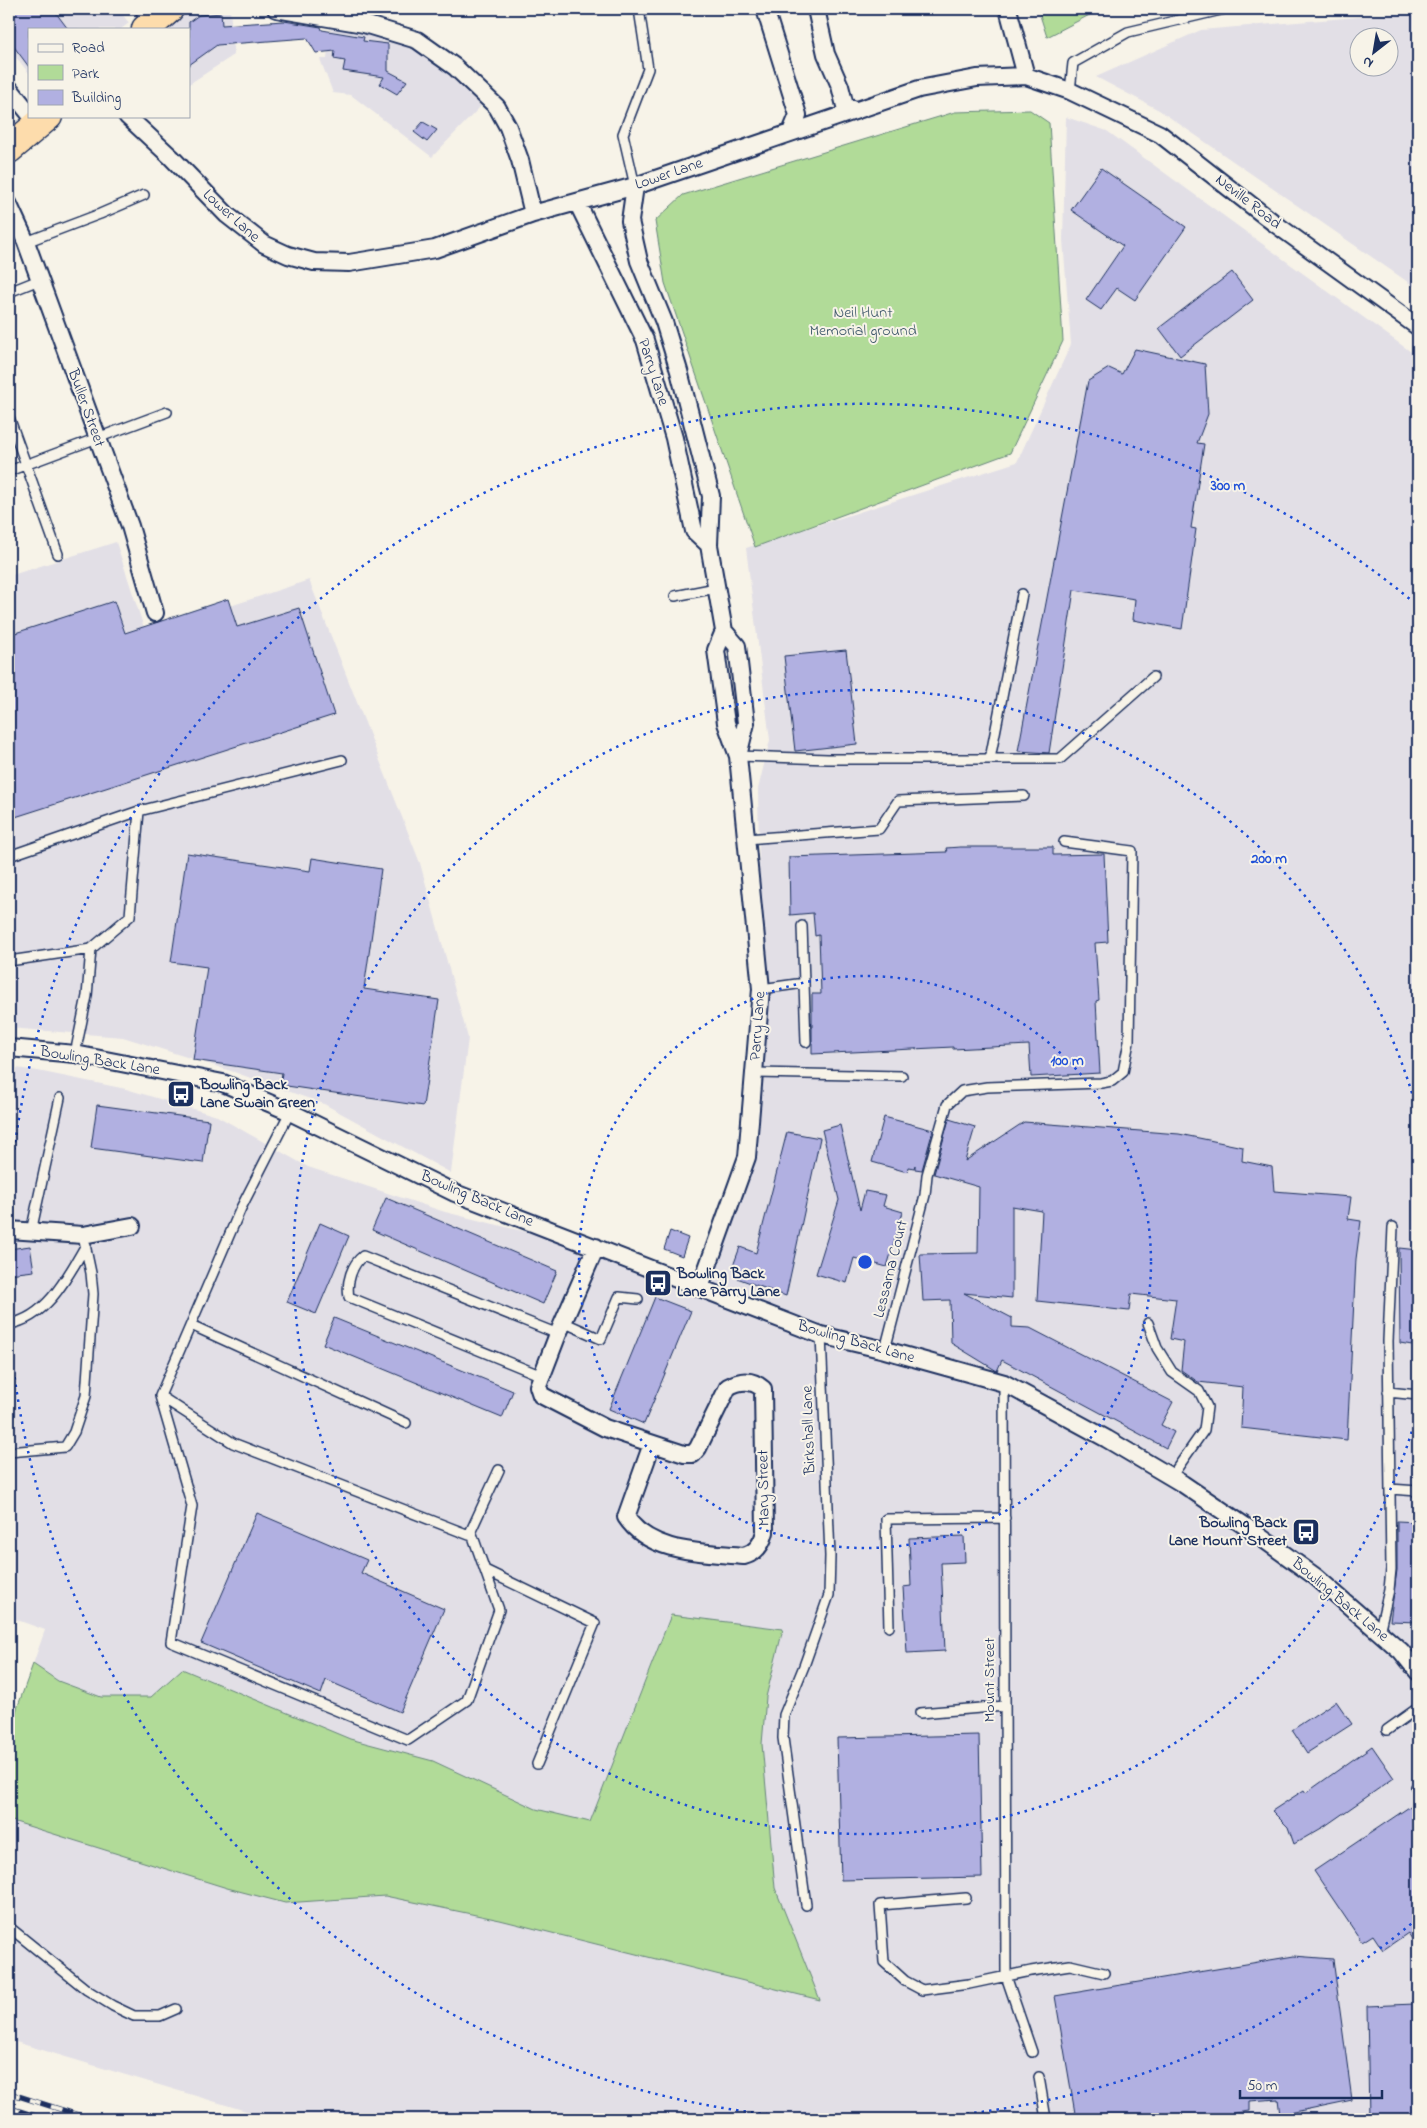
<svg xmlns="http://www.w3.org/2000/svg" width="1427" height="2128" font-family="'Indie Flower',sans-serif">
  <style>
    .built { fill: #e2dfe6; fill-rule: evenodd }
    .green { fill: #b1db98; stroke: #66857b }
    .building { fill: #b1b0e1; stroke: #1b2f5e }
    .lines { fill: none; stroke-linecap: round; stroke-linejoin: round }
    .lane-casing { stroke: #1b2f5e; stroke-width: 12 }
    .street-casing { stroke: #1b2f5e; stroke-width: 20 }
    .highway-casing { stroke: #1b2f5e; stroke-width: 31 }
    .lane { stroke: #f7f3e8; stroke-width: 9 }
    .street { stroke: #f7f3e8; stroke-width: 16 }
    .highway { stroke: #fddcac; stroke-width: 28 }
    .rail-casing { stroke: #1b2f5e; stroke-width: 5.5 }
    .rail { stroke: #f7f3e8; stroke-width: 4; stroke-dasharray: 11; stroke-linecap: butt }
    .ring { fill: none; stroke: #1d4ed8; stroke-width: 2.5; stroke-dasharray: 2.5 5 }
    .labels { text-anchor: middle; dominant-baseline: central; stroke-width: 4; stroke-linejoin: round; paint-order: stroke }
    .street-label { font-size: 16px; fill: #1b2f5e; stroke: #f7f3e8 }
    .park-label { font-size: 16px; fill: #405a6c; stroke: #f7f3e8 }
    .poi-label { font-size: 16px; font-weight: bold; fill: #1b2f5e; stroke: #f7f3e8; text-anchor: start }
    .centre { fill: #1d4ed8; stroke: #f7f3e8; stroke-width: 2.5 }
    .ring-label { font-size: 15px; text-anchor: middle; font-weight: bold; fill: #1d4ed8; stroke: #f7f3e8; stroke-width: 4; stroke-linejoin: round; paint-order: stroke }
  </style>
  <rect width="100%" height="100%" fill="#f7f3e8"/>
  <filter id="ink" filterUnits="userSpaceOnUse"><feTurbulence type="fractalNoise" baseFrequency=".02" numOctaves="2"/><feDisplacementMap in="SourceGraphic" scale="10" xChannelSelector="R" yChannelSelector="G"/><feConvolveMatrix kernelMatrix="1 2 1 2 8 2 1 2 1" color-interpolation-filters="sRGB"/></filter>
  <g filter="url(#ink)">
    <!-- built -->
    <path class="built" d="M9,9H118L129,23L121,29H29V73L9,49Z
      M185,9L230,10L234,55L189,84V29H164Z
      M1418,12V289L1159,110L1096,77L1201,30ZM1360,38H1390V68H1360Z
      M331,26L383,35L432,59L481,106L432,157L351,95L333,93L320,59H327Z
      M1066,117L1107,131L1418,357V2119H273L9,2040V1732L45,1630L9,1617V1067L38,1071L126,1089L217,1116L308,1167L445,1212L543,1236L700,1288L747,1157L761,989L758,789L770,740L746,548L1017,462L1071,344L1063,240Z
      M116,542L146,634L309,580L420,863L468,1038L451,1173L324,1104L234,1072L123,1037L9,1028V576Z"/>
    <!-- green -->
    <path class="green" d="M1038,9H1101L1047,37Z
      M1030,110L1049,123L1063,341L1010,453L755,547L665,283L655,221L683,195L955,112Z
      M671,1615L783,1629L766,1697L762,1744L775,1888L820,2000L500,1920L385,1896L285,1903L227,1888L9,1820V1731L33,1664L58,1681L101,1697H151L182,1669L350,1739L433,1761L536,1809L590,1822Z"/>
    <!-- building -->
    <path class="building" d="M15,9H53L68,29H29V67L9,40V13Z
      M221,13L222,25L284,21L321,27L322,30L364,37L363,41L388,44V71L407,81L397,94L380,84L384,77L343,71L345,61L334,59L335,51L316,53L307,38L217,45L189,65V22L199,15Z
      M423,122L437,130L427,142L414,132Z
      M1101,168L1186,227L1135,300L1117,288L1101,310L1086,300L1123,246L1071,210Z
      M1232,272L1253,300L1180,356L1159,328Z
      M1135,349L1205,364L1208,414L1197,443L1204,444L1191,528L1196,529L1182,629L1133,620L1135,599L1074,590L1049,753L1018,751L1088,381L1109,368L1122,374Z
      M228,599L237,627L299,608L334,715L9,819V635L114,601L125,633Z
      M846,650L857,744L795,751L784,656Z
      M960,847H1053V855L1104,854L1108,942L1095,943L1099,1000L1096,1001L1100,1073L1031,1077L1029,1045L953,1049V1047L812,1054V994H821L819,935L815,936L813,913L790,915L789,857L947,852L946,848Z
      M187,853L310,871L312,858L381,869L364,989L439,1000L423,1106L280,1085L282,1073L193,1060L207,967L171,962Z
      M97,1105L209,1120L203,1163L91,1148Z
      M884,1117L933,1130L922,1170L915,1169V1165L914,1168L908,1167L907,1172L872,1162Z
      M949,1119L975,1127L965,1161L1024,1122L1179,1134L1243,1147L1242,1161L1272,1167L1274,1191L1351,1197L1348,1219L1361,1221L1356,1259L1347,1440L1241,1428L1243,1387L1198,1382L1181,1370L1184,1342L1170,1339L1176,1299L1131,1294L1129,1311L1037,1301L1042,1211L1012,1206V1298L964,1293L1012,1318V1327L1030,1328L1173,1402L1161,1425L1174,1432L1166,1448L1002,1360L997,1371L951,1343L950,1300L923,1301L920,1254L978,1253L979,1187L934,1174Z
      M840,1125L860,1210L865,1191L886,1195L883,1206L903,1212L887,1267L854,1258L847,1283L816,1274L839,1200L822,1130Z
      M787,1132L820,1138L786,1296L737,1278L733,1266L740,1247L756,1253Z
      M386,1198L557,1271L543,1304L372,1230Z
      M320,1223L349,1236L316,1314L287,1302Z
      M670,1231L688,1238L682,1256L664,1249Z
      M30,1246L34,1271L9,1274V1249Z
      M1399,1248L1418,1250V1346L1400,1343Z
      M655,1297L691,1311L644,1424L609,1409Z
      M334,1318L513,1391L502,1418L323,1344Z
      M257,1513L367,1560L361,1573L444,1609L400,1712L326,1680L321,1694L201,1643Z
      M1397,1521L1418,1522L1417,1622L1390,1621L1397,1570Z
      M964,1536L965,1562L941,1563L945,1651L907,1653L903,1587L911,1586L909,1538Z
      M1336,1701L1352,1724L1307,1753L1292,1730Z
      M979,1735L982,1877L841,1880L837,1738Z
      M1372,1746L1394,1778L1325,1826L1294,1844L1288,1827L1272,1811L1304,1790L1306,1793Z
      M1418,1801V1948L1408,1933L1383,1950L1373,1935L1362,1942L1314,1871Z
      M1294,1956L1333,1959L1352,2100L1280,2115L1278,2099L1249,2101V2111L1197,2119H1076L1055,1996Z
      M1415,2004L1418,2119H1369L1367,2006Z"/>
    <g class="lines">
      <!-- lane casing -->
      <g class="lane-casing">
        <path id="lane" d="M139,9L149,23
          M1070,91L1073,63L1128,32L1225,9
          M635,186L623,134L648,69L639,9
          M26,242L100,214L144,195
          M9,292L39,280
          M9,417L58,554
          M9,471L167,412
          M675,596L716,588
          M738,756L828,759H1060L1153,677
          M990,759L1022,594
          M746,839L879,829L898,801L1024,796
          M9,856L139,811
          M802,926L804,983
          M9,961L91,949
          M761,989L804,983L806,1042
          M75,1054L87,996L91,949L130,916L139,811L342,760
          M754,1073L902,1076
          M290,1112L241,1208L160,1396L192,1506L171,1642L408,1740L467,1700L499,1610L471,1531
          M31,1232L60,1098
          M563,1322L601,1339L619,1297L638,1299
          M1148,1323L1157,1348L1172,1372L1199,1391L1207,1407L1204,1430L1171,1477
          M9,1324C47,1318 68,1276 86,1245
          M191,1325L406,1423
          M885,1350L925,1195L927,1175L947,1105L962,1091L987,1087L1101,1083L1112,1081L1123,1072L1129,1042L1132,851L1064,842
          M542,1376L349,1297C346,1283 352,1264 363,1256L558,1334
          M1004,1383L1006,1976L1032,2052
          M1388,1392L1418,1395
          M160,1396L233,1443L469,1535L499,1470
          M9,1452L65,1447L74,1432L86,1396L93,1294L91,1273L83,1235
          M1390,1489L1418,1491
          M485,1570L595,1623L537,1764
          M889,1627L886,1519L1005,1518
          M1379,1632L1389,1590L1391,1569L1388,1341L1393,1227
          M920,1713L1005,1706
          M1387,1730L1418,1708
          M1416,1787L1418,1786
          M966,1898L880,1905L884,1962L905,1981L922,1990L969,1984L1031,1971L1070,1965L1104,1973
          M806,1905L783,1738L784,1715L804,1666L829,1595L830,1556L821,1335
          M9,1927L87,1990L113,2006L134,2016H160L176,2009
          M1039,2077L1046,2119"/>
      </g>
      <!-- street casing -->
      <g class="street-casing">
        <path id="street" d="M276,9L364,24L417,40L455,67L497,107L508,127L520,160L533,214
          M765,9L798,115L791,132
          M816,9L826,54L840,86L845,106L855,110
          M1008,9L1026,76
          M9,88L29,113
          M127,116L171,157L227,215L264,244L288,255L314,262L349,263L435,249L533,214L635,186L919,89L977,78L1026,76L1070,91L1160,134L1274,223L1418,327
          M635,186L630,221L639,261L664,322L679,371L711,496L709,545L724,631L737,646L746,723L738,756
          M577,202L645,340L674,438L694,531L709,545
          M9,205L26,242L130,526L155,613
          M9,1048L75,1054L223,1083L290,1112L455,1193L821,1335L885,1350L1004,1383L1107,1439L1183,1484L1245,1526L1316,1577L1401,1651L1418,1672
          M9,1230L83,1235L132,1226
          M596,1247L558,1334L538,1386L541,1395L605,1428L684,1454H693L698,1448L728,1387C740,1380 752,1379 763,1389L765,1532C762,1544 756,1553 744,1556C704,1552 650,1554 626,1517L652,1444
          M700,1288L747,1157L761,989L738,756L726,723L716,650L724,631"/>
      </g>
      <!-- highway casing -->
      <g class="highway-casing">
        <path id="highway" d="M146,29L169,9
          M9,149L48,116"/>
      </g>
      <!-- lane -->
      <use href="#lane" class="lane"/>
      <!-- street -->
      <use href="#street" class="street"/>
      <!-- highway -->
      <use href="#highway" class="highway"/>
      <!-- rail casing -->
      <g class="rail-casing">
        <path id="rail" d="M9,2093L91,2119
          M9,2108L45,2119"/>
      </g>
      <!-- rail -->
      <use href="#rail" class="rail"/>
    </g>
  </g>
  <!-- distance rings -->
  <g class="ring">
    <circle cx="865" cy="1262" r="286"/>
    <path d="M1418 1410A572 572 0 1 1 1418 1114"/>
    <path d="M1417 1919A858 858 0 0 1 902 2119M828 2119A858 858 0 0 1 9 1322M9 1202A858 858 0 0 1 1417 605"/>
  </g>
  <!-- icons -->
  <defs>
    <g id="bus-square" transform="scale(1.4375)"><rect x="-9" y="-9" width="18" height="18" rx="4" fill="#1b2f5e" stroke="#f7f3e8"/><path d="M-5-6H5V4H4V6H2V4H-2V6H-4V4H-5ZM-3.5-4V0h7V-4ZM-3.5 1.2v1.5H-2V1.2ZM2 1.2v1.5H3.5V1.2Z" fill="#fff"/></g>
  </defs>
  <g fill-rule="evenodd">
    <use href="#bus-square" x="181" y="1094"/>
    <use href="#bus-square" x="658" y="1283"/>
    <use href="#bus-square" x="1306" y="1532"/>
  </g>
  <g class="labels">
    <!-- street labels -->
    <g class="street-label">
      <text transform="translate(669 174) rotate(-19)">Lower Lane</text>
      <text transform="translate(1248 202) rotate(38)">Neville Road</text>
      <text transform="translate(231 216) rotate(42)">Lower Lane</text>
      <text transform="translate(653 372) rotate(72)">Parry Lane</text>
      <text transform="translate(86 408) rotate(70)">Buller Street</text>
      <text transform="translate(758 1026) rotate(-86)">Parry Lane</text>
      <text transform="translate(100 1061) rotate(9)">Bowling Back Lane</text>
      <text transform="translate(477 1199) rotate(23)">Bowling Back Lane</text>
      <text transform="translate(891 1269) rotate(-76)">Lessarna Court</text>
      <text transform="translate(856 1342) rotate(16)">Bowling Back Lane</text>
      <text transform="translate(809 1430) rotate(-92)">Birkshall Lane</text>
      <text transform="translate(764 1488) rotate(-91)">Mary Street</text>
      <text transform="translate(1340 1600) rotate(40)">Bowling Back Lane</text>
      <text transform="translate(990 1680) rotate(-90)">Mount Street</text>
    </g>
    <!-- park labels -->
    <g class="park-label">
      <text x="863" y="313">Neil Hunt<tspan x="863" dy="18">Memorial ground</tspan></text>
    </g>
    <!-- poi labels -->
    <g class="poi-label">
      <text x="200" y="1085">Bowling Back<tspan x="200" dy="18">Lane Swain Green</tspan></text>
      <text x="677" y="1274">Bowling Back<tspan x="677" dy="18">Lane Parry Lane</tspan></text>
      <text x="1287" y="1523" text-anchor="end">Bowling Back<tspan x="1287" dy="18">Lane Mount Street</tspan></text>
    </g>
  </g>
  <circle cx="865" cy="1262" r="8" class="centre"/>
  <g class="ring-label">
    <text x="1228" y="490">300 m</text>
    <text x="1269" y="863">200 m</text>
    <text x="1067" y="1065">100 m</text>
  </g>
  <!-- margin -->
  <rect width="1427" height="2128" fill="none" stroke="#f7f3e8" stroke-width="30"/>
  <rect x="15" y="15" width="1397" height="2098" fill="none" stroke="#1b2f5e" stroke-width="2" filter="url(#ink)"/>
  <!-- legend -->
  <rect x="28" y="28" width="162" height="90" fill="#f7f3e8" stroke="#9fa5b1"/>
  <rect x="38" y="44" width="25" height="8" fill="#f7f3e8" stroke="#9fa5b1"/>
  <text x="72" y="52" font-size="15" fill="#1b2f5e">Road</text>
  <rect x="38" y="65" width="25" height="15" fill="#b1db98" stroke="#9fa5b1"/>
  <text x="72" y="78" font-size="15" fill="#1b2f5e">Park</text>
  <rect x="38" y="90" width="25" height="15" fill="#b1b0e1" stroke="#9fa5b1"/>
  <text x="72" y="102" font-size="15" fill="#1b2f5e">Building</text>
  <!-- north arrow -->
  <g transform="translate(1374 52) rotate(211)"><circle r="24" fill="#f7f3e8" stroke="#9fa5b1"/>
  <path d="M0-4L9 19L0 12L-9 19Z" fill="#1b2f5e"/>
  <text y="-8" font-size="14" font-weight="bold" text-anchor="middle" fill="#1b2f5e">N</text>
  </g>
  <!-- scale -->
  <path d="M1240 2090v8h142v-8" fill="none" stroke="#1b2f5e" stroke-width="2.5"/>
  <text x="1247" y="2090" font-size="15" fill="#1b2f5e" stroke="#f7f3e8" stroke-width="4" paint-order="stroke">50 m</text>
</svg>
